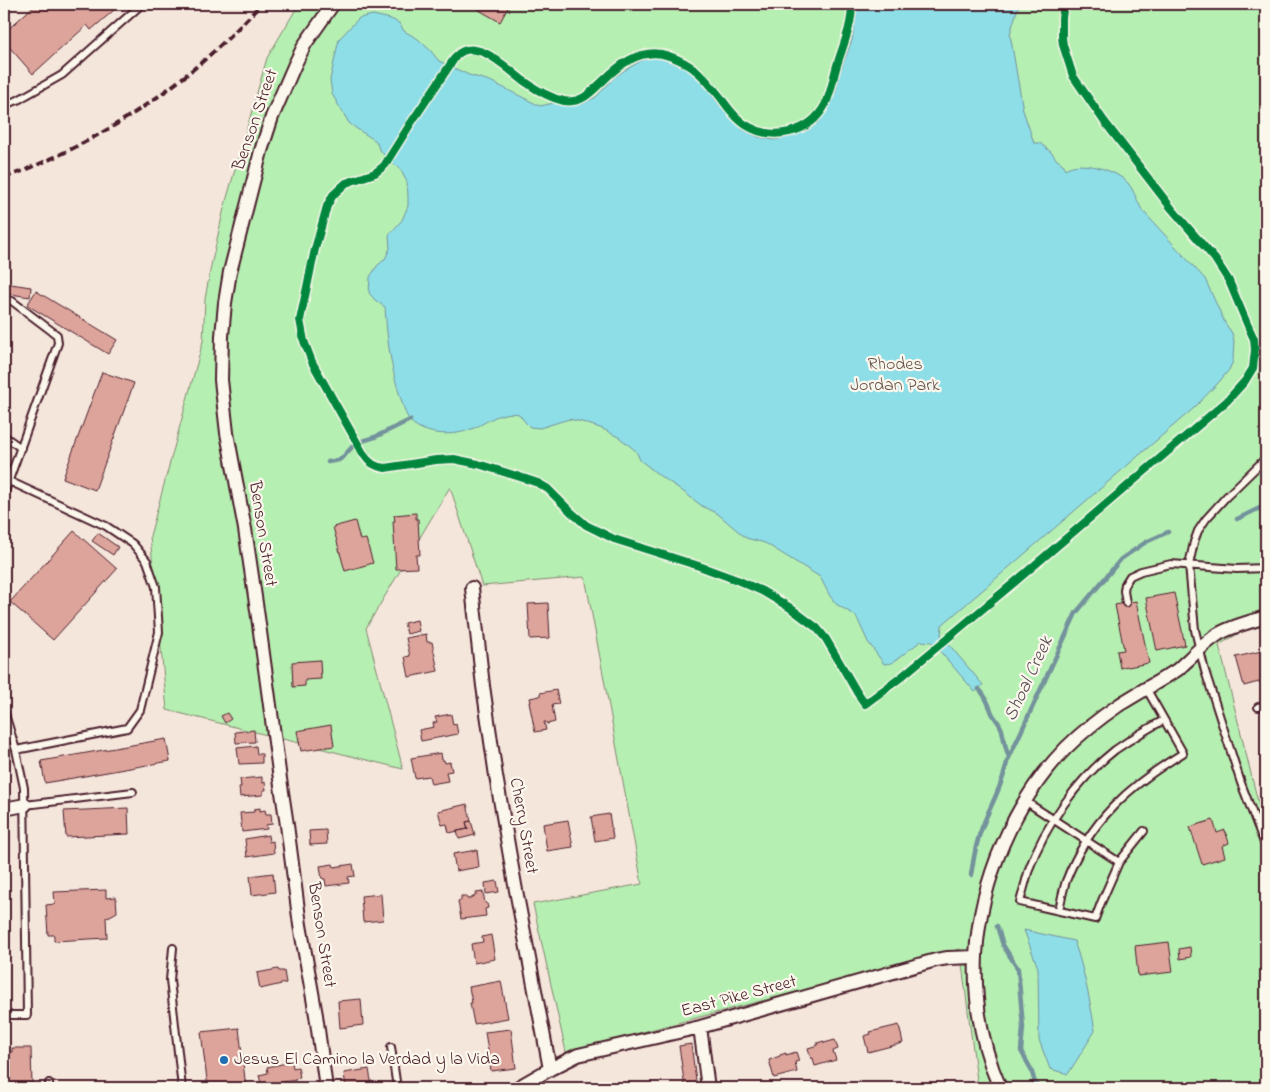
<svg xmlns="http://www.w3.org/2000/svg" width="1270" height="1092" font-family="'Indie Flower',sans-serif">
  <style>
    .green { fill: #b6efb2; stroke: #80876e }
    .water { fill: #8edee8; stroke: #73929c }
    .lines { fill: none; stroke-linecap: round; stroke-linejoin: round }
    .stream { stroke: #73929c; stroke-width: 4.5 }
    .building { fill: #dda49b; stroke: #4a1f2b }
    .service-casing { stroke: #4a1f2b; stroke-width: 10 }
    .minor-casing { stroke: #4a1f2b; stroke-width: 16 }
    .service { stroke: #fbf7ec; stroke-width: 6 }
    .minor { stroke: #fbf7ec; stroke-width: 12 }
    .rail { stroke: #4a1f2b; stroke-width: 4; stroke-dasharray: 8 4; stroke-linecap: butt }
    .cycleway-casing { stroke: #fbf7ec; stroke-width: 11 }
    .cycleway { stroke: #00873e; stroke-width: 8 }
    .poi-dot { fill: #1f6fb2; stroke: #fbf7ec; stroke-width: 2 }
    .labels { text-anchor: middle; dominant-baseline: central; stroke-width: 4.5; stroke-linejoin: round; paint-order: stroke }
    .street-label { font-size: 18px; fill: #4a1f2b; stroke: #fbf7ec }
    .park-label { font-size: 18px; fill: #65534d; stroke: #fbf7ec }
    .poi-label { font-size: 18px; fill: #4a1f2b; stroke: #fbf7ec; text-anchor: start }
    .water-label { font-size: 19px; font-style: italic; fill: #5b4f5a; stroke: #fbf7ec }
  </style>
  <rect width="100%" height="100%" fill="#f5e6dc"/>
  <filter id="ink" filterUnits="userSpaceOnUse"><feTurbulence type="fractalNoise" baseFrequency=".02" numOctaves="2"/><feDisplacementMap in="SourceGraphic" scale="10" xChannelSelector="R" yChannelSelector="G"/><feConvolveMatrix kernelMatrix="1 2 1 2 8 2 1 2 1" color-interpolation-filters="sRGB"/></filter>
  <g filter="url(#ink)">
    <!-- green -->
    <path class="green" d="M299,4H1266V625L1241,632L1219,645L1266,834V1088H978L960,949L566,1052L533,904L642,884L585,577L482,586L450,487L366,628L403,769L167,710L150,536L203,341L205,299L211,266L224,208L267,58Z"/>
    <!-- water -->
    <path class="water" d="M857,4H1019L1010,34L1023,110L1034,143H1040L1052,153L1056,159L1064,165L1065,169C1081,159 1116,170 1128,183C1135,192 1137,202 1143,211L1205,279L1225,323L1232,333L1234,341L1233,361L1229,370L1219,382L1194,408L942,625L941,635L983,685L975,692L932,642L921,641L892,663L884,664L868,642L856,616L836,604L830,596L820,577L765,543L746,538L718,514L702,506L677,487L660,476L640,460L636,451L620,438L603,429L582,422L569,419L540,428L530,427L525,422L519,414C497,410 486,425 466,431C449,436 425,435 411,422C406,416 404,409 402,402C391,370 387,341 385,307L375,300L369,293L370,277L377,266L385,259L390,248L389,235L402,220L408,206V196L407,182L399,167L393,164L385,156L379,149L376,141L357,129L349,123L332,94L330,80L339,39L359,18L373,15L391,19L399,23L404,31L418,39L430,50L439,61L469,75L490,81L540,106L554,103L567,106L582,104L596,97L615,77L625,70L643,60L655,57L666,60L688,69L698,77L725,112L742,129L758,137L774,140L789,137L808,130L819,122L828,109L836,91L840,72L852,40L856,17Z
      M1024,930L1074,941C1084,970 1090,1000 1095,1031L1068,1074L1050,1069L1039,1040L1038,968Z"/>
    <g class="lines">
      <!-- stream -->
      <path class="stream" d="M328,462L339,460L344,456L353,446L362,441L375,437L410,420
        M1237,519L1266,505
        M979,689C986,696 988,703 992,713C995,719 1000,723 1002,730C1004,739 1005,748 1009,757
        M971,875C974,857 976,841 983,825C991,804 1003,785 1007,762L1076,613L1121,559L1146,542L1168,532
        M997,926L1003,945L1018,969L1023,1027L1021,1051L1031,1069L1035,1083L1039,1088"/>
    </g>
    <!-- building -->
    <path class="building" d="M36,4H121L91,30L87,25L33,74L4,41V33Z
      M482,4H510L500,22L479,10Z
      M4,283L31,287L30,297L4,293Z
      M36,291L117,340L108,354L27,305Z
      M102,372L134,383L95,490L63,478Z
      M416,513V519H418L420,555H416L417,568L396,569L393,521H395L394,515Z
      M355,521L360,540L366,539L373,563L345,571L333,527Z
      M74,531L117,569L53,640L10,602Z
      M98,533L118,547L113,555L92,541Z
      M1174,593L1185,645L1157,651L1146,598Z
      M1136,601L1149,663L1128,667L1127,666L1120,668L1117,651L1124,650L1115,605Z
      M548,603L550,638L530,639L528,604Z
      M417,620L419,631L407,634L404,623Z
      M426,634L427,642H432L438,671L409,677L405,657L410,656L406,638Z
      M1266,650V680L1244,686L1236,657Z
      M320,660L321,679L305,680V686L293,687L292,662Z
      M556,690L559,704L552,705L555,722L547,724L546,722H544L546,730L535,732L529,702H531L530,698L540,696V693Z
      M227,713L231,719L225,723L221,716Z
      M451,714L453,725L456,724L458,734L421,741L419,730L434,727L433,723L437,722L435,717Z
      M331,725L334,746L301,751L297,731Z
      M254,730L255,742L236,743L235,732Z
      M166,739L170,761L45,783L41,761Z
      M256,746L257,754H262V763L239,764L237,748Z
      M441,753L442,760H444L445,763L450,762L452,771L446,772L448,781L431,784L429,776L415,778L411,758Z
      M262,777V783L265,782L266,790H263V795L240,797L239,787H241L240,779Z
      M467,804L471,821L466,822L468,829L449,833L447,824L442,825L438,811Z
      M128,808L129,834L66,837L64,811Z
      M260,808V811L265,810L266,814H271L272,824L266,825L267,829L242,832L240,813L254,812V809Z
      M609,814L613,838L595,841L591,817Z
      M568,820L573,847L547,851L543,824Z
      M1213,820L1217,833L1225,830L1229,843L1222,846L1225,857L1202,864L1190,827Z
      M471,821L475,835L459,839L457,831L468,829L466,822Z
      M326,830L327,844L310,845L309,831Z
      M268,835L269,842L273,841L274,853L247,857L245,839Z
      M477,850L479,867L456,871L453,854Z
      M333,864L334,867L353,864L355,876L348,877L349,883L326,886L325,879H322L320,866Z
      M273,873L275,892L252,895L250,876Z
      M497,881L499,892L486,894L485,883Z
      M106,890V898L116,897L117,912L110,916L106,917L107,938L54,941V935H48L46,905L55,904L54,892Z
      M483,892L485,903H487L488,908L485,909L486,916L461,919L458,901L461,900V896H466L467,899H470L476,895V893Z
      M381,894L383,920L363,922L361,896Z
      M491,935L495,959L474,963L471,944L483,942L482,937Z
      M1169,942L1173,972L1138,976L1135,946Z
      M1190,947L1191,957L1180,959L1179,949Z
      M278,969L279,971H284L286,983L260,989L257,973Z
      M501,981L508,1018L474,1024L470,1003H472L469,987Z
      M361,999L363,1025L340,1028L338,1001Z
      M899,1025L903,1043L868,1052L864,1036L871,1034L870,1032Z
      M239,1028L246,1088H208L201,1032Z
      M511,1029L516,1068L491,1071L485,1032Z
      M835,1040L838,1049L833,1051L836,1060L815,1066L813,1058L811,1059L808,1048L818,1045L817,1043L824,1041V1043Z
      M691,1044L697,1088H685L679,1046Z
      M12,1048H31L32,1086L30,1088H4V1076H9V1052H12Z
      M796,1052L799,1061L795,1062L797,1072L774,1078L769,1060L780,1056V1055L786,1053V1055Z
      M292,1062L293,1068L298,1067L300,1078L295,1079L296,1080L283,1082L284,1086L274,1088H262L259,1075L268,1073L267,1067Z
      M369,1069L372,1087L346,1088L344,1073Z"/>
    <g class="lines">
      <!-- service casing -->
      <g class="service-casing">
        <path id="service" d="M4,103H9L18,100L62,75L142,4
          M4,299L12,301L57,335L58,343L4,494
          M4,436L21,448
          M1266,458L1226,497L1206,519L1198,531L1194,542L1189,565L1195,630L1205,671L1241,783L1266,848
          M9,481L106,526L133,544L147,561L156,587L159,632L140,710L127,728L16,750
          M1126,603L1124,591L1125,584L1130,576L1141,571L1171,564L1237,569L1266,568
          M4,659L5,662L4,672
          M1258,707L1266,705
          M4,711L16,750L24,788L27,1015H4
          M1025,801L1119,862
          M25,805L133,792
          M1144,831L1119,862L1101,903L1095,919L1020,902C1023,891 1026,880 1029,869C1045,825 1078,779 1115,750C1131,739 1147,729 1164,720
          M1059,910C1061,901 1063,890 1066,881C1089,821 1130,785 1183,753L1146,688
          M173,948L170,980L182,1088
          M391,1047L397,1088
          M49,1083V1088"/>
      </g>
      <!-- minor casing -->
      <g class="minor-casing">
        <path id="minor" d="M472,588L483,686L496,776L515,885L550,1069
          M4,809L25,805
          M700,1027L708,1088
          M326,1088L316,1015L300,925L287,825L280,779L258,617L245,529L227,433L221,380L222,336L225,303L230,272L261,151L272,117L295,64L305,44L333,4
          M517,1088L550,1069L578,1055L700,1027L936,960L948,958L976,957
          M1000,1088C982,1047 974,1000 976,955C980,881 1014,801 1066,748C1082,732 1100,718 1119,705C1138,693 1158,682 1177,670C1181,667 1184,663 1188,660C1197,651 1207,642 1217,635C1229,627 1252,621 1266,617"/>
      </g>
      <!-- service -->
      <use href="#service" class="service"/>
      <!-- minor -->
      <use href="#minor" class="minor"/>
      <!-- rail -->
      <path class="rail" d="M4,178C103,142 191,82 261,4"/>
      <!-- cycleway casing -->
      <g class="cycleway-casing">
        <path id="cycleway" d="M852,4C852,25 844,43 838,62C833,76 832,92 825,105C810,133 773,142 746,125C736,119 728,108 721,98C705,78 694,64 669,56C645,47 622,62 605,79C593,90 583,104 564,101C550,98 535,89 524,81C508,70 476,35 456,56L411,123L384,166L375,173L346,183L333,195L327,206L315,249L300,320L304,341L312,362L364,455C369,463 375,467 385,468L436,460L454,459L478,464L520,477L538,483L548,489L571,512L586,525L614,539L699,566L737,580L762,591L789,607L817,628L826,639L858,694L865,704L900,678L1016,581L1227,401L1245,381L1253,368L1255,350L1254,339L1248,326L1229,281L1215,259L1172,209L1104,121L1073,76L1063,45L1062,37V18L1064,4"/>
      </g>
      <!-- cycleway -->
      <use href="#cycleway" class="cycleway"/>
    </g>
  </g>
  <!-- markers -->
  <circle class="poi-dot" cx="224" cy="1060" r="5"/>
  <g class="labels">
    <!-- street labels -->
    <g class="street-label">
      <text transform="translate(256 120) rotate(-71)">Benson Street</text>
      <text transform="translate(262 534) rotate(81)">Benson Street</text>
      <text transform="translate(523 826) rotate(80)">Cherry Street</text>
      <text transform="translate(321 935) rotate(81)">Benson Street</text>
      <text transform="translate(739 997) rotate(-15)">East Pike Street</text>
    </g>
    <!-- park labels -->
    <g class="park-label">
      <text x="895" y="365">Rhodes<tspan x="895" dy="21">Jordan Park</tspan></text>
    </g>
    <!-- poi labels -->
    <g class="poi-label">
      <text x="234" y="1060">Jesus El Camino la Verdad y la Vida</text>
    </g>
    <!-- water labels -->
    <g class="water-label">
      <text transform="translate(1029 679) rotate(-65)">Shoal Creek</text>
    </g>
  </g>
  <!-- margin -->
  <rect width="1270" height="1092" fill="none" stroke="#fbf7ec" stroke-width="20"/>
  <rect x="10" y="10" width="1250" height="1072" fill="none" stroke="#4a1f2b" stroke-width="2" filter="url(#ink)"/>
</svg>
